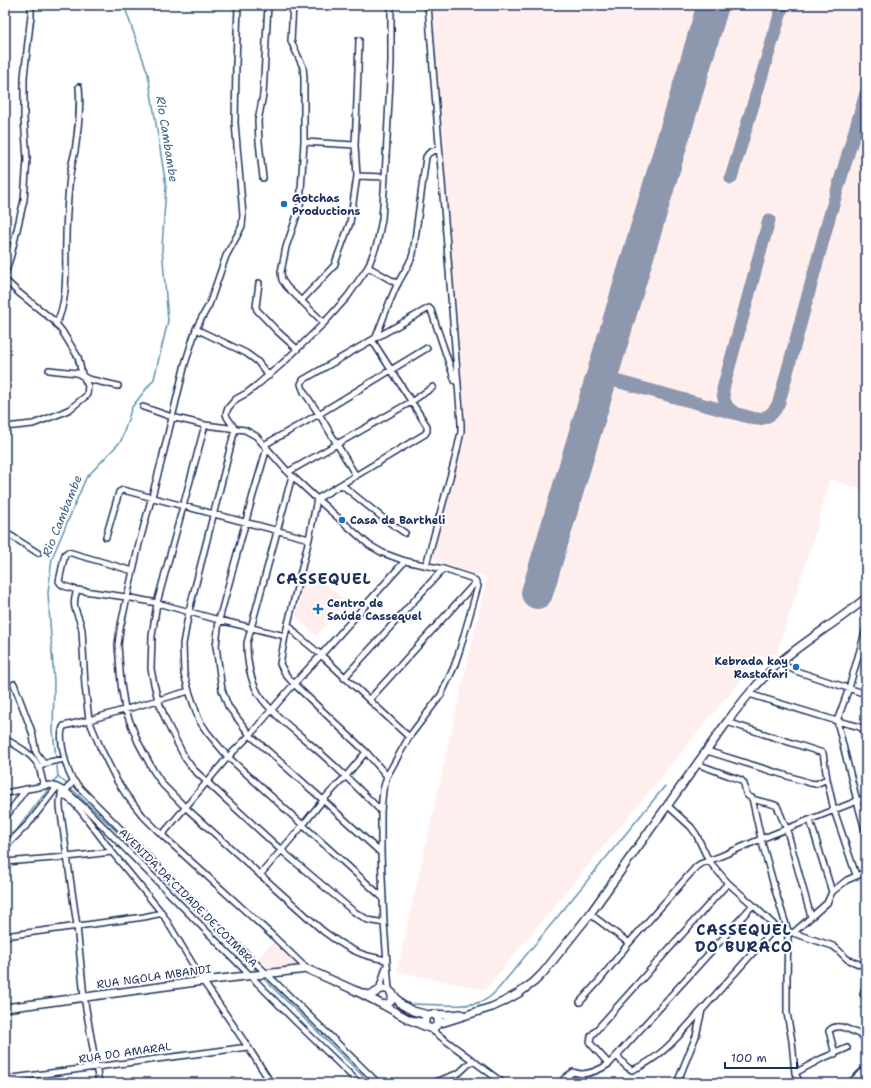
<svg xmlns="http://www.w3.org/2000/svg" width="871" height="1088" font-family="'Shantell Sans',sans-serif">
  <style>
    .built { fill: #feefee }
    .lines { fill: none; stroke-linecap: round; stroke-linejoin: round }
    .stream { stroke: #5b91ae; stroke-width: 1.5 }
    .taxiway { stroke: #8d97ae; stroke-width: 13 }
    .runway { stroke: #8d97ae; stroke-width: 32 }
    .street-casing { stroke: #1b2f5e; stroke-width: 8 }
    .secondary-casing { stroke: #1b2f5e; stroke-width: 10 }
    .street { stroke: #fff; stroke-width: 5 }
    .secondary { stroke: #fff; stroke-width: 7 }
    .poi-dot { fill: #1f6fb2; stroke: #fff; stroke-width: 1.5 }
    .labels { text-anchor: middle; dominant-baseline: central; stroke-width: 4; stroke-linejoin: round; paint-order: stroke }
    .poi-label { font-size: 11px; font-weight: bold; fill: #1b2f5e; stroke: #fff; text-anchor: start }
    .street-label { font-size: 11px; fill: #1b2f5e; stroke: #fff }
    .water-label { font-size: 12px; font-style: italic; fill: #3b6086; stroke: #fff }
    .district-label { font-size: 15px; font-weight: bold; letter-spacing: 1px; fill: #1b2f5e; stroke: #fff }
  </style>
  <rect width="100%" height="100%" fill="#fff"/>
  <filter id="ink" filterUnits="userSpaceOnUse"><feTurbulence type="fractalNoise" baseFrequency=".025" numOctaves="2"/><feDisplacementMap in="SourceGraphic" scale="8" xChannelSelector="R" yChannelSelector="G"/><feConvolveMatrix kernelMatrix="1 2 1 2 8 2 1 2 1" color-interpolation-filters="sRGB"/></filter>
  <g filter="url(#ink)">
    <!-- built -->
    <path class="built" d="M431,5H866V491L830,479L816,531L777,654L761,656L485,990L441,981L397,971L459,698L487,578L439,562L433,557L432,553L464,442L465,432V418Z
      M307,568L346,601L316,636L296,617Z
      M275,940L297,963L295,966L269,968L258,958Z"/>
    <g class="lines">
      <!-- stream -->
      <path class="stream" d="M58,776L53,731L54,682L48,593L52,558L86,478L121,441L132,407L154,379L168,321L162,248L166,186L148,74L124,5
        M58,776L110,825L258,972
        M52,784L58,776
        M5,840L19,827L50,787
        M262,977L370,1083
        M413,1004C431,1004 470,1009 485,1000C491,997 495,992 499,988L665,786"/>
      <!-- taxiway -->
      <path class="taxiway" d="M731,178L783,5
        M601,377L756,419C767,419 775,413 779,402L829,218L866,93
        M735,413C725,408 723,399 723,389L769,220"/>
      <!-- runway -->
      <path class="runway" d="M537,593L713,5"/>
      <!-- street casing -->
      <g class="street-casing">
        <path id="street" d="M238,5L236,65L235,123L243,215L242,226L238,234L226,256L209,305L201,319L196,329L185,364L161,463L139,544L120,629L118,645L121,684L125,709L138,742L153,770L163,785L185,807L323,931C335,940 348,949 362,954C370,957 378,958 386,960
          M293,5L291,41L303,67L304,77V142L300,206L293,227L286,247L281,272L282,280L287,287L324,323
          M304,142L355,145
          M357,176L385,177
          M263,178L259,142L258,121L263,95L268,5
          M368,267L398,284
          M5,274L11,255L24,200L27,159L24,119V77L31,15V5
          M5,280L19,293L53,320L62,331L78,357L82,374L88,386L87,394L86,396L70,409L59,414L33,424L5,427
          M259,283L256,307L257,310L277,331L297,349
          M301,301L334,266L350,223L357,176L355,145L357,100L359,40
          M56,324C69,300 65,266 66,239C66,218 68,196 70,175C71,167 73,159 75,151C78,130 81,108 79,87
          M196,329L246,353L257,361L269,376
          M376,337C383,319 389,302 397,285C402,275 409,266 413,254L426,157C429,151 433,151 439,150
          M372,340L427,426V431L425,434L317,499L309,539L285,636L280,664L286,675L294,684L366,752L387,776
          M49,370L77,373L88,379L118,386
          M143,407L172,417L205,425L245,430L256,436L288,472L317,499L369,545L383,553L405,561L443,569L471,578L476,582L478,586L460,649L454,667L441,695L409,737L387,776L383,790L381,811V853L384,923L389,990
          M205,425L157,603L152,636L151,669L154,684L158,700L167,723L185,758L193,769L207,782L281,850L353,911L368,920L384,923
          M264,445L319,414L427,348
          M267,448L253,495L219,620L216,646L222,690L228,706L250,735L323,800L381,853
          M288,472L411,402L433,387
          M292,476L247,643C247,660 249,677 258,693C270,713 299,734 317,750C339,769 360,790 381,811
          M356,476L319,414L304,392L301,384L303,380L372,340L429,308L431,310L455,381
          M342,485L383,518L405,533
          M5,532L38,553
          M106,537L119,492L123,490L309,539
          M426,565L455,459L461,432V423L428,5
          M133,571L68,552L65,554L59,581L61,584L64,586L77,590L126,597L157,603L219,620L285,636
          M77,590C70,611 79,611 82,630L85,686L89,720L101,749L117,781L127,796L143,816L162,835L274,937L307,969
          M288,624L297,635L321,655L409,737
          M779,663L796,671L866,694
          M344,678L443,569
          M14,684L32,732L36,752L44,764
          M189,691L89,720L64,726C57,734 66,767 71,777C74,782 78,785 81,789L181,890L378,1083
          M749,694L837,721L857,726L863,729L866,740
          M369,700L476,582
          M727,722L823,753L827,779L834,810L856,875
          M5,739C17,746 33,754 39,767C41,773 42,780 44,786
          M707,751L810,783L816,784L827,779
          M697,764L741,780C748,787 743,790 747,795C755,803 768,801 777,806L787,830L811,917
          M41,766L49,762L65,759
          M62,791L60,801V807L77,926L84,997L99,1083
          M65,791L74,781
          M5,793L50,785L57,787
          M61,793L73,802L81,811L112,852L162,913L203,981L248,1047L271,1083
          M752,798L761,839L776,893L788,931L787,979V1013L792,1041L795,1073L800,1083
          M866,798L857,801L866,834
          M5,818L26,789
          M810,820L832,892
          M162,835L228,757L250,735L294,684L321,655L405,561
          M5,847L29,823L57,787L68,793L86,809L295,1021L359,1083
          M5,862L67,857L112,852
          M260,875L303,825L323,800L346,776L366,752
          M383,898L228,757L207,732L199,720L189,691L184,674L183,644L189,611L235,429L227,417L226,414L228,408L236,399L247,393L256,386L284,362L324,323L348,296L368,267L377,244L382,219L385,177L391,62V5
          M590,914L629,943
          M776,927L793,933L827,903L832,892L847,880L866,872
          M793,933L833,946L837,949L847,959L866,967
          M5,936L144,917L162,913
          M379,990L386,967
          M863,994L866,986
          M580,1002L599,981L629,943L696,867L700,864L721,856L761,839L857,801L837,721L849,688L866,629
          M429,1028L503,1083
          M835,1054L829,1031C839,1020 855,1034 866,1037
          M617,1055C621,1061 625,1067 632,1070C661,1059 681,1033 701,1011
          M609,1064L590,1043L591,1036L728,883L709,861L696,834L691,827L667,805
          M795,1073L821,1059L847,1048
          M5,1079L248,1047
          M433,1083L459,1073L473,1060
          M560,1083L566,1077L573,1072C576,1073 580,1074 583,1074C592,1073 601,1069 609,1064L753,905L728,883
          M677,1083L696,1036L702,1010L776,927L753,905
          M850,1083L866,1068"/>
      </g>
      <!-- secondary casing -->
      <g class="secondary-casing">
        <path id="secondary" d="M392,993L402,1005L413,1011L428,1015
          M383,1005L410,1020
          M5,1008L203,981L307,969L354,990L367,995L373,994L381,989H387L389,990L392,994V1000L388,1004L383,1005L354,990
          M433,1014C438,1016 439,1020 438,1024L434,1028H429L410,1020L425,1023V1019L428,1015L433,1014L448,1015L461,1014
          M438,1024L492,1007L503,1002L519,993L534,982L543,973L590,914L727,722C743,701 759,680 780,662C807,639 839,621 866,598"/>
      </g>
      <!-- street -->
      <use href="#street" class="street"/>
      <!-- secondary -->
      <use href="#secondary" class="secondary"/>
    </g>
  </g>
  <!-- markers -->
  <g class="poi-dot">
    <circle cx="284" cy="204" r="4"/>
    <circle cx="342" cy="520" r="4"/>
    <path d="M316 603h4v4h4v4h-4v4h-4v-4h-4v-4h4z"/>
    <circle cx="796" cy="667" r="4"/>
  </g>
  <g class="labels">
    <!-- poi labels -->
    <g class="poi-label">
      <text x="292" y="198">Gotchas<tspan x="292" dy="13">Productions</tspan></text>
      <text x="350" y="520">Casa de Bartheli</text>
      <text x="327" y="603">Centro de<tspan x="327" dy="13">Saúde Cassequel</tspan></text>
      <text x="788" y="661" text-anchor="end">Kebrada kay<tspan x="788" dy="13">Rastafari</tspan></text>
    </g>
    <!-- street labels -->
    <g class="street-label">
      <text transform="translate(188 898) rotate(45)">AVENIDA DA CIDADE DE COIMBRA</text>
      <text transform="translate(154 977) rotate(-8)">RUA NGOLA MBANDI</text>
      <text transform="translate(125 1053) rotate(-8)">RUA DO AMARAL</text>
    </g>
    <!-- water labels -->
    <g class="water-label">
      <text transform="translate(167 139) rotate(81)">Rio Cambambe</text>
      <text transform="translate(62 516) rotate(-68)">Rio Cambambe</text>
    </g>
    <!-- district labels -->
    <g class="district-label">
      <text x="324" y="579">CASSEQUEL</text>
      <text x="744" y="930">CASSEQUEL<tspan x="744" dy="17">DO BURACO</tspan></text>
    </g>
  </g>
  <!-- margin -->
  <rect width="871" height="1088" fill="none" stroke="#fff" stroke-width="20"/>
  <rect x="10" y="10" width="851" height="1068" fill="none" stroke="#1b2f5e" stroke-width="1.5" filter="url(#ink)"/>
  <!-- scale -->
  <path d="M725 1062v6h72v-6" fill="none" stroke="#1b2f5e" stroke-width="2"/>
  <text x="731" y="1062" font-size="12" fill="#1b2f5e" stroke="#ffffff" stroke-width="3" paint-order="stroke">100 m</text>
</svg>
